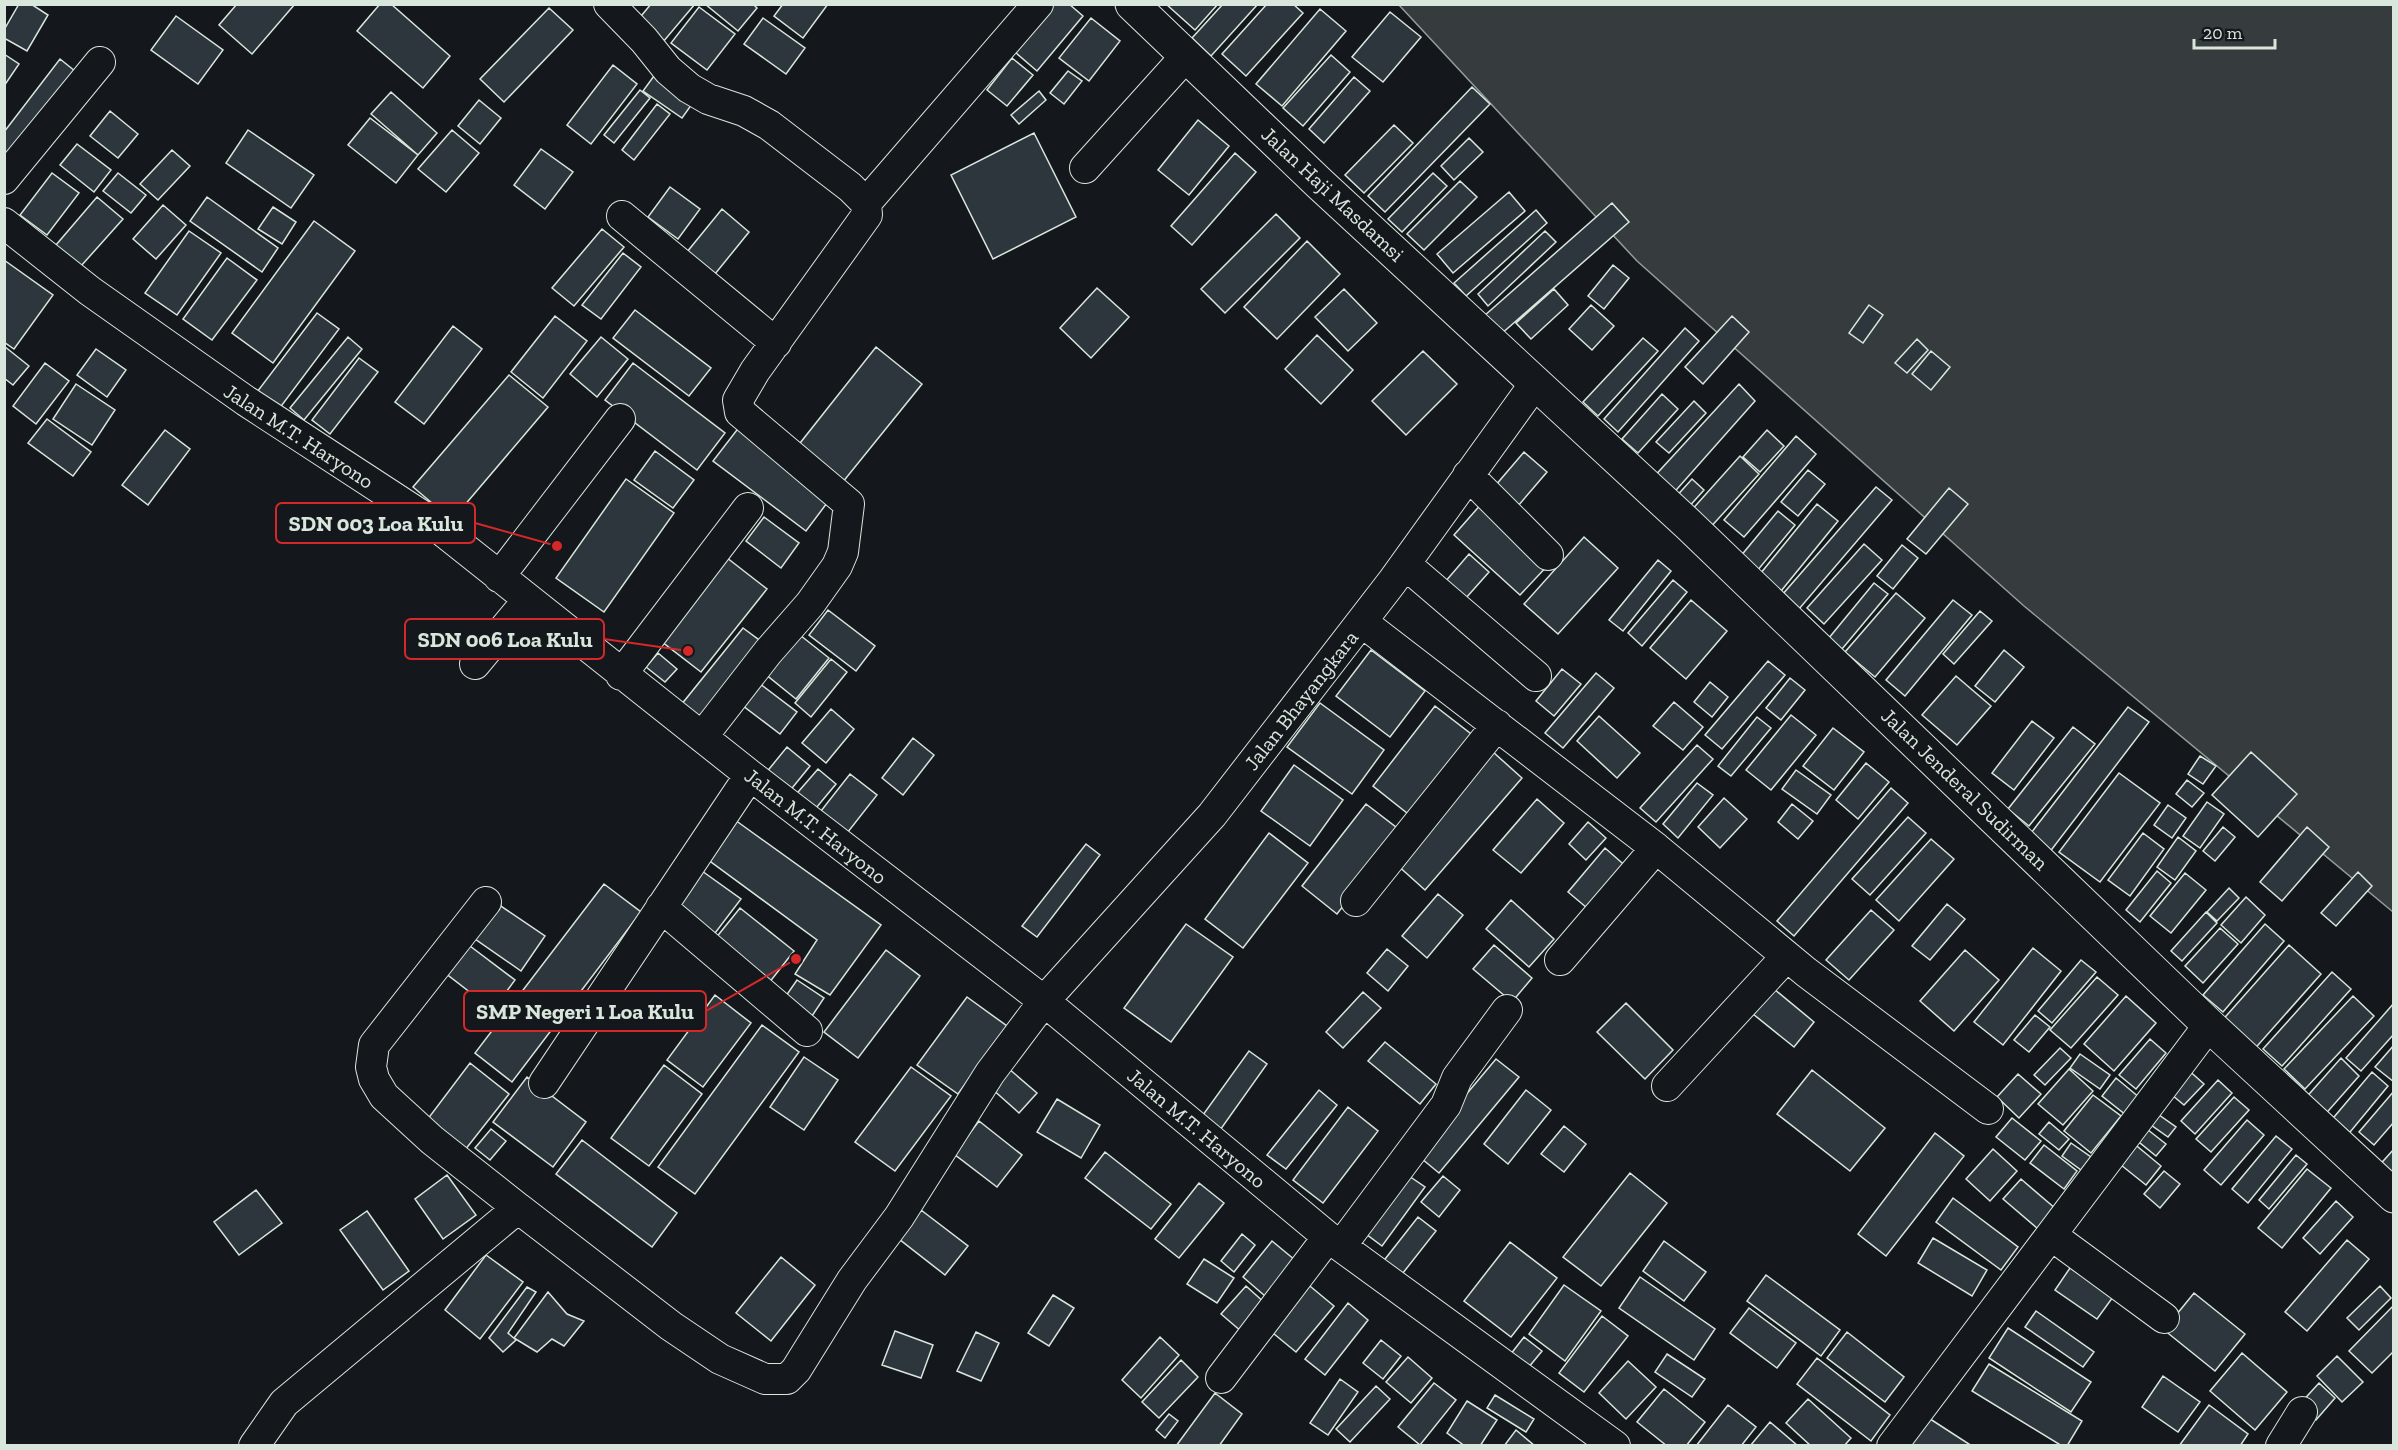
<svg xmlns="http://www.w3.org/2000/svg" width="2398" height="1450" font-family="'Zilla Slab',serif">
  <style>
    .water { fill: #363b3e; stroke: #939e99; stroke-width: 1.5 }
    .building { fill: #2c363c; stroke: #d8e6dc; stroke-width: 1.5 }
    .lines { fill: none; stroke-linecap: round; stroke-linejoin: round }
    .minor-casing { stroke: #d8e6dc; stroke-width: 32 }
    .highway-casing { stroke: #d8e6dc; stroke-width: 35 }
    .minor { stroke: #14181c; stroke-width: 30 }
    .highway { stroke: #14181c; stroke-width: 33 }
    .labels { text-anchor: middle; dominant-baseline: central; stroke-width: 4.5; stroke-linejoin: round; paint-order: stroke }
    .street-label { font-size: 21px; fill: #d8e6dc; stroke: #14181c }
    .leader { fill: none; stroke: #d62828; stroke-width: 2 }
    .callout-dot { fill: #d62828; stroke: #14181c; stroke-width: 2 }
    .callout { fill: #14181c; stroke: #d62828; stroke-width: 2 }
    .callout-label { font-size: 22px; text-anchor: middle; font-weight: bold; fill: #d8e6dc }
  </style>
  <rect width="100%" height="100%" fill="#14181c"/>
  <!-- water -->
  <path class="water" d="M1399,5H2393V912L2024,606L1637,261Z"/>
  <!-- building -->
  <path class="building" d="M19,4H31L48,15L27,51L4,38V30Z
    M237,4H295L252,54L219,25Z
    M380,4H391L450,56L423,88L357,31Z
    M651,4H695L663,42L637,21Z
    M705,4H753L757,8L738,31Z
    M783,4H828L803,38L774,16Z
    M1043,4H1069L1083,16L1037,71L1008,46Z
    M1166,4H1218L1195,30Z
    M1223,4H1258L1211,56L1192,38Z
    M1267,4H1293L1303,13L1246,76L1222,54Z
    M699,7L735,34L707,70L671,43Z
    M549,8L573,30L504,102L480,79Z
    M1320,9L1346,31L1282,106L1256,84Z
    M1390,12L1421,37L1383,82L1352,57Z
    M176,16L223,50L198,84L151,50Z
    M763,18L805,48L786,74L744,44Z
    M1091,18L1120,41L1089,81L1059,58Z
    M4,54L19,64L4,86Z
    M1331,55L1350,72L1303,126L1283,108Z
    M1012,58L1033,75L1007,106L987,90Z
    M60,59L80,75L4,173V132Z
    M613,65L637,84L591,144L567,125Z
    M659,69L697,97L682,118L643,91Z
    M1068,71L1082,81L1064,104L1050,93Z
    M1354,77L1370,91L1324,143L1309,129Z
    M1472,87L1490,104L1385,212L1368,196Z
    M640,90L650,98L614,143L604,135Z
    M1039,91L1046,100L1019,124L1011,115Z
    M391,92L437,133L418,155L371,114Z
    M479,100L501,118L480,144L458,126Z
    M657,104L670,114L634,160L622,150Z
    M110,111L138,134L118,158L90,136Z
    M370,118L418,155L396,183L348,145Z
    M1198,120L1229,146L1189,195L1158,170Z
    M1394,125L1413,143L1364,193L1345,175Z
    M248,130L314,175L291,208L226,163Z
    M452,130L479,153L446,192L418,169Z
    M1034,133L1076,217L993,259L951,175Z
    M1469,138L1483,152L1454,180L1441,166Z
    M77,144L111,170L94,192L60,165Z
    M541,149L573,172L545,209L514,185Z
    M172,150L190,166L158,200L140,184Z
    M1235,153L1256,172L1192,245L1171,226Z
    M52,173L79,193L47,235L20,215Z
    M118,173L146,195L131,213L103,191Z
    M1433,173L1447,186L1402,232L1388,219Z
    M1460,181L1477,197L1424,250L1407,234Z
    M670,187L700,209L678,239L648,217Z
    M1509,192L1525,211L1453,273L1437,254Z
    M97,197L123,219L81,266L56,245Z
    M207,197L278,248L262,272L190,221Z
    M1612,203L1629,222L1500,335L1484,316Z
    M163,205L186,225L156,259L133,239Z
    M273,207L296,222L282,244L258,229Z
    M722,209L749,232L715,274L687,252Z
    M1536,210L1547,223L1466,296L1454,283Z
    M1276,214L1300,238L1225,313L1201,289Z
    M314,221L355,251L273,363L232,333Z
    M602,229L624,247L574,306L552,288Z
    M189,231L221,253L177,315L145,293Z
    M1545,231L1556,242L1488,306L1478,294Z
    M1307,241L1340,274L1277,339L1244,307Z
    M623,253L641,267L601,319L582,305Z
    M227,258L257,280L212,340L183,319Z
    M4,260L53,295L14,349L4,342Z
    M1613,265L1629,278L1604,309L1588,296Z
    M1097,288L1129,317L1091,358L1060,328Z
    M1344,289L1377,323L1348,351L1315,317Z
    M1554,289L1568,305L1531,339L1516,323Z
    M1591,305L1614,326L1592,350L1569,329Z
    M1869,305L1883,315L1863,343L1849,333Z
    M635,310L711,368L689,396L613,338Z
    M317,313L339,329L279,409L257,392Z
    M555,316L587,341L543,398L511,372Z
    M1732,316L1749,332L1703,384L1685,367Z
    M453,326L482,349L424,424L395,402Z
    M1685,328L1699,341L1618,432L1604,419Z
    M1317,335L1353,370L1321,404L1285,369Z
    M348,337L362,349L304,420L290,408Z
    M601,337L628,359L597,397L570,374Z
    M1643,338L1658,351L1598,416L1583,402Z
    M1917,339L1928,350L1907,373L1895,363Z
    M4,346L29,366L13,385L4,378Z
    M876,347L922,384L838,488L793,452Z
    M96,349L126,370L107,397L77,375Z
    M1423,351L1457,384L1406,435L1372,401Z
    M1931,351L1950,367L1931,390L1912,374Z
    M359,358L378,372L330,434L312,420Z
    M45,363L69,381L36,424L13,406Z
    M633,363L725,433L697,470L605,400Z
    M509,375L548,407L452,520L413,487Z
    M76,384L115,410L92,445L53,419Z
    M1739,384L1755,401L1670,497L1651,480Z
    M1662,394L1678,409L1638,453L1622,439Z
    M1694,401L1706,413L1669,453L1656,442Z
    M47,419L91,452L73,476L28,443Z
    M740,426L833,495L806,531L713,461Z
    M165,430L190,449L148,505L122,485Z
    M1767,430L1784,446L1760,472L1743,457Z
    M1796,436L1816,454L1744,537L1724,520Z
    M655,451L694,480L673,508L634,480Z
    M1524,452L1547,472L1518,506L1495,486Z
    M1740,456L1759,474L1708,530L1689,513Z
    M1808,470L1825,484L1798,516L1781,502Z
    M626,479L674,513L604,612L556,578Z
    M1692,479L1704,490L1686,510L1674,499Z
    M1876,487L1892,500L1799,609L1782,595Z
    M1949,488L1968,504L1926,554L1907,539Z
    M1483,502L1550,563L1520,595L1454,535Z
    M1817,504L1838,521L1777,596L1756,579Z
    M1778,511L1795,525L1752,577L1735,563Z
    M764,517L799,543L781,568L746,541Z
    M1584,537L1618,568L1558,634L1524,604Z
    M1864,544L1882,560L1824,624L1807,608Z
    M1902,545L1918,558L1893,589L1877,576Z
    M722,554L767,589L701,672L657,638Z
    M1469,554L1489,572L1458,607L1439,589Z
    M1658,560L1671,571L1623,631L1609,620Z
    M1673,580L1687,592L1642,646L1628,633Z
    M1874,583L1888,594L1837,655L1824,644Z
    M1896,593L1925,618L1875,677L1845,652Z
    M1691,600L1727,631L1686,679L1650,648Z
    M1953,600L1972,615L1905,696L1886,680Z
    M828,610L875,646L856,671L809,635Z
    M1980,611L1992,621L1954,664L1943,654Z
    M743,628L766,645L700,728L677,710Z
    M791,628L829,658L796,699L759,669Z
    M1371,650L1425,691L1390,737L1336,696Z
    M2004,650L2024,667L1995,702L1975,686Z
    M658,653L677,669L665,682L646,667Z
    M831,659L847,672L811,717L795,703Z
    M1768,661L1785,675L1722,749L1705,735Z
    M1562,669L1581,684L1554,716L1536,701Z
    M1596,673L1614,688L1563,748L1545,733Z
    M1956,676L1991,706L1957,745L1922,715Z
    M751,677L797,712L780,734L734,699Z
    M1790,678L1805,690L1781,720L1766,708Z
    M1710,682L1728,697L1712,717L1694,702Z
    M1674,702L1703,727L1683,750L1653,726Z
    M1320,703L1384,750L1352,794L1287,747Z
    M1435,706L1475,737L1412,817L1373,786Z
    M2128,707L2149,722L2049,853L2028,837Z
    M831,709L854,729L826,763L802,743Z
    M1791,715L1816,735L1771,790L1746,770Z
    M1599,716L1640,753L1617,778L1577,741Z
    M1757,717L1771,728L1731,776L1718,766Z
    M2032,721L2054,738L2014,790L1992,773Z
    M2073,727L2095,744L2029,826L2008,809Z
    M1833,728L1864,752L1834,790L1803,766Z
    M913,738L934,755L903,795L882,778Z
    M1697,745L1713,759L1656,822L1640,808Z
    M787,747L810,766L784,798L761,779Z
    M1493,752L1522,778L1425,890L1396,864Z
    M2251,752L2297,794L2258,837L2212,795Z
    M2200,756L2216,766L2203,784L2188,774Z
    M1866,763L1889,782L1858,819L1836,800Z
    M1294,765L1343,800L1310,846L1261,811Z
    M818,769L836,784L811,814L792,799Z
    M1796,770L1831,795L1817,814L1782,789Z
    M2119,773L2160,803L2100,882L2059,852Z
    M850,774L877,795L844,837L817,816Z
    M2187,780L2204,793L2192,807L2176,794Z
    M1697,783L1713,795L1678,838L1663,824Z
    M1891,788L1908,803L1794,936L1777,921Z
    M1724,798L1747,819L1720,848L1698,827Z
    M1537,799L1564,823L1521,873L1493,850Z
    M2207,802L2224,814L2200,848L2183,836Z
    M1366,804L1401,831L1337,914L1302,886Z
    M1792,804L1813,821L1798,839L1778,822Z
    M2168,805L2186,818L2172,838L2154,825Z
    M1908,817L1926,833L1870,895L1852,879Z
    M735,820L881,925L830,995L795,974L817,940L707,859Z
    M1588,822L1606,838L1586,860L1569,844Z
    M2223,827L2235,837L2215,861L2203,851Z
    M2307,827L2329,847L2282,901L2260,882Z
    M1269,833L1308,863L1243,948L1205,919Z
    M2143,833L2164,849L2130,896L2108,880Z
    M2178,837L2196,851L2175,880L2157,867Z
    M1931,839L1954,859L1899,921L1876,900Z
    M1086,844L1100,855L1037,937L1022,926Z
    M1605,848L1629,869L1593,913L1568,892Z
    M702,871L741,899L709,941L671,913Z
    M2157,871L2171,883L2140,922L2126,910Z
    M2358,872L2372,886L2336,926L2321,913Z
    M2185,873L2206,890L2171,933L2150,916Z
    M604,884L641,912L512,1082L475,1053Z
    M2229,888L2239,898L2217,921L2207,912Z
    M1438,894L1463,915L1427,958L1402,936Z
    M2246,897L2265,915L2241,943L2221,925Z
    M489,898L545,936L521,971L465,932Z
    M1511,900L1554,939L1529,967L1486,929Z
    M1947,904L1965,919L1930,960L1912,946Z
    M740,908L794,951L765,988L711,944Z
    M1871,910L1894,930L1849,980L1826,960Z
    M2206,912L2217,923L2182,961L2171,951Z
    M1186,924L1233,957L1171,1042L1124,1008Z
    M2265,924L2284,941L2223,1012L2203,995Z
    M2220,928L2238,944L2203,983L2185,966Z
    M462,940L515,980L493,1010L440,969Z
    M1494,945L1532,978L1512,1002L1473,969Z
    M2289,945L2321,974L2251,1053L2219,1024Z
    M2033,948L2061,971L2003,1045L1974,1022Z
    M1387,949L1408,966L1388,991L1367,973Z
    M886,950L920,976L858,1058L824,1032Z
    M1965,950L1999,980L1954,1031L1920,1001Z
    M2081,960L2096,972L2052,1023L2038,1011Z
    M2332,972L2351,989L2282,1066L2263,1049Z
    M2097,977L2118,995L2071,1048L2050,1030Z
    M797,980L824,998L808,1022L781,1003Z
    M1774,989L1814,1022L1794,1047L1753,1014Z
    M1363,992L1381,1008L1343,1048L1326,1032Z
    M715,995L751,1023L703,1087L667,1060Z
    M2126,996L2156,1023L2114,1071L2084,1044Z
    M2353,996L2374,1016L2305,1089L2284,1069Z
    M967,997L1007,1026L958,1094L917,1065Z
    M1626,1003L1673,1050L1645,1079L1597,1032Z
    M2394,1003V1034L2361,1071L2346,1058Z
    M2035,1015L2050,1027L2029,1052L2014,1040Z
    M762,1025L799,1052L695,1194L658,1167Z
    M2150,1039L2166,1053L2136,1089L2119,1075Z
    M1385,1042L1436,1084L1420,1104L1368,1061Z
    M2394,1045V1082L2375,1067Z
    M2060,1048L2071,1058L2045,1085L2034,1075Z
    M1249,1051L1267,1064L1218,1133L1200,1119Z
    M2080,1054L2110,1075L2100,1089L2070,1068Z
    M804,1057L838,1080L804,1130L770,1107Z
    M2341,1058L2359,1076L2322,1118L2303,1101Z
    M1496,1059L1519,1077L1439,1173L1416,1154Z
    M470,1063L509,1094L465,1150L427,1120Z
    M664,1065L702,1094L649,1166L611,1138Z
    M911,1067L951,1096L895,1171L855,1142Z
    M1008,1068L1037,1093L1019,1113L991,1088Z
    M2186,1068L2204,1084L2184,1105L2166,1090Z
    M2069,1069L2093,1091L2063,1125L2038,1104Z
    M1812,1070L1885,1128L1850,1171L1777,1114Z
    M2372,1072L2388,1086L2346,1137L2329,1123Z
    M2018,1074L2041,1094L2019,1118L1997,1097Z
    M527,1077L586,1122L553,1167L493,1122Z
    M2116,1078L2140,1098L2126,1115L2102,1096Z
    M2218,1080L2232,1093L2195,1134L2181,1121Z
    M1319,1090L1337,1105L1286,1169L1267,1155Z
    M1526,1090L1551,1110L1508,1164L1484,1144Z
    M2394,1091V1122L2374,1145L2359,1132Z
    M2093,1095L2121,1116L2091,1153L2064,1131Z
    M2234,1097L2249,1110L2211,1152L2196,1139Z
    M1057,1099L1100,1125L1081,1158L1037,1132Z
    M1348,1107L1378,1131L1323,1203L1293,1180Z
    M2152,1110L2176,1127L2168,1137L2144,1120Z
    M2012,1118L2041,1141L2025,1160L1996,1137Z
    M2247,1120L2264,1135L2221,1185L2204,1170Z
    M979,1121L1022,1155L997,1187L954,1154Z
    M2049,1122L2069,1139L2059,1150L2039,1134Z
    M1564,1126L1586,1144L1564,1172L1541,1154Z
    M2143,1126L2166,1144L2156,1156L2134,1138Z
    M491,1129L506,1141L490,1160L475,1148Z
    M1935,1133L1964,1156L1886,1256L1858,1234Z
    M2276,1136L2292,1149L2248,1203L2232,1189Z
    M582,1140L677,1213L652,1247L556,1174Z
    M2132,1142L2161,1166L2146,1185L2116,1161Z
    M2071,1143L2091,1157L2081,1170L2062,1156Z
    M2044,1145L2077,1171L2064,1189L2030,1163Z
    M1993,1149L2017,1171L1990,1201L1966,1179Z
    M2394,1149V1184L2376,1169Z
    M1105,1152L1171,1204L1151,1229L1085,1178Z
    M2296,1155L2307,1164L2269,1209L2259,1200Z
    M2307,1169L2331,1188L2282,1248L2258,1228Z
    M2164,1171L2180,1184L2160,1208L2144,1194Z
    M1630,1173L1667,1203L1601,1286L1563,1257Z
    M447,1175L476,1215L443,1239L415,1199Z
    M1409,1176L1425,1187L1382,1246L1366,1234Z
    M1443,1176L1460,1190L1439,1217L1421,1202Z
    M2021,1179L2056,1209L2038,1229L2003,1199Z
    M1199,1183L1224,1203L1179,1258L1155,1239Z
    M256,1190L282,1223L239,1255L214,1222Z
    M1953,1198L2018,1247L2001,1270L1936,1222Z
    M2336,1201L2353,1217L2320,1254L2303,1238Z
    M921,1210L968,1246L945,1275L899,1239Z
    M367,1211L409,1271L383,1290L340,1230Z
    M1418,1217L1436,1231L1399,1278L1382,1263Z
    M1242,1234L1255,1245L1234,1272L1221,1261Z
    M1933,1238L1987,1270L1972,1296L1918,1263Z
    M2347,1240L2369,1259L2307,1331L2285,1312Z
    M1272,1241L1295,1260L1265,1296L1243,1277Z
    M1664,1241L1706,1272L1684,1301L1643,1271Z
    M1510,1242L1557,1278L1511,1337L1464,1301Z
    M486,1255L523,1282L480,1339L445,1310Z
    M781,1257L815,1285L771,1341L736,1313Z
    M1204,1259L1234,1278L1217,1303L1187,1284Z
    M2070,1268L2113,1297L2097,1319L2055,1290Z
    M1766,1275L1840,1330L1821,1356L1747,1301Z
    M1640,1277L1715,1329L1694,1360L1619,1308Z
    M1305,1282L1334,1306L1296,1352L1268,1329Z
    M1564,1285L1601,1311L1565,1361L1529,1334Z
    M1246,1286L1266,1304L1242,1332L1221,1314Z
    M2380,1286L2391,1298L2359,1330L2347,1318Z
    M527,1287L536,1292L508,1333L516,1340L503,1352L489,1338Z
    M548,1292L567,1314L584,1321L564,1346L552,1339L537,1352L514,1338Z
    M2194,1293L2245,1334L2215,1371L2164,1330Z
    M1053,1295L1074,1308L1049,1346L1028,1333Z
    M1348,1303L1368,1320L1325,1375L1305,1359Z
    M2394,1305V1351L2372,1373L2349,1351Z
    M1749,1308L1796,1343L1777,1368L1730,1333Z
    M2036,1311L2094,1352L2083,1367L2025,1327Z
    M1602,1316L1628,1336L1584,1392L1559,1373Z
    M2008,1328L2091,1382L2071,1412L1989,1358Z
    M895,1331L933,1345L921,1378L882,1365Z
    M976,1332L999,1343L981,1381L957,1371Z
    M1847,1332L1904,1377L1885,1402L1827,1358Z
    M1160,1337L1179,1355L1141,1398L1122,1380Z
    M1524,1337L1542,1351L1524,1373L1507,1359Z
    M1381,1340L1401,1356L1383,1379L1363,1363Z
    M2242,1353L2287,1392L2255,1430L2210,1391Z
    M1667,1354L1705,1379L1692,1397L1655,1372Z
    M2337,1356L2363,1382L2342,1402L2317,1376Z
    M1408,1357L1432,1378L1411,1403L1386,1382Z
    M1817,1358L1890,1415L1871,1441L1797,1384Z
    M1181,1360L1198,1377L1159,1418L1142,1402Z
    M1628,1361L1656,1387L1626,1419L1599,1393Z
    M1989,1364L2082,1421L2067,1446H2062L1972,1391Z
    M2163,1376L2200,1402L2178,1432L2142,1407Z
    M1340,1379L1358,1392L1328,1435L1310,1423Z
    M1434,1383L1456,1400L1420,1445L1398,1427Z
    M2319,1383L2335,1398L2316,1420L2299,1405Z
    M1376,1386L1390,1399L1350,1442L1336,1429Z
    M1664,1389L1705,1422L1686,1446H1667L1637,1422Z
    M1215,1393L1242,1414L1219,1446H1176Z
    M1495,1395L1534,1419L1526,1432L1487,1408Z
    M1808,1399L1851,1438L1844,1446H1811L1786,1423Z
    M1467,1401L1497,1420L1480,1446H1465L1447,1433Z
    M1728,1405L1756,1427L1741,1446H1696Z
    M2209,1405L2248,1434L2240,1446H2179Z
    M1169,1414L1178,1421L1165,1438L1156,1430Z
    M1924,1415L1972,1446H1904Z
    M1770,1422L1798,1446H1750Z
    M1516,1430L1535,1446H1504Z"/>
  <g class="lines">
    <!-- minor casing -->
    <g class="minor-casing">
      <path id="minor" d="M609,4L644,40L668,70L689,88L708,99L744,111L769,125L850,187L866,203L867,215L755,371L738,400L740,412L849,504L843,552L837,566L810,604L768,652L702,737
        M1085,168L1186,56
        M4,179L100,62
        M866,203L1038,4
        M622,216L776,343
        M4,223L90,291L246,401L430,521L750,775L1044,1001L1328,1237L1615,1446
        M1468,475L1548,555
        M1405,564L1536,676
        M499,577L620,419
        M1362,622L1656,848L1806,972L1988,1109
        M475,664L528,600
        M621,675L748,508
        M1356,901L1497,725
        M486,902L374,1045L371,1067L374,1079L384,1096L432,1140L518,1208
        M661,907L807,1031
        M1560,960L1656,848
        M544,1083L750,775
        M1667,1086L1786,957
        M2051,1235L2164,1318
        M1341,1246L1446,1105L1457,1078L1507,1010
        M1221,1378L1328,1237
        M254,1446L284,1403L518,1208L671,1326L720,1359L765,1379H787L796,1370L852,1280L899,1217L990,1073L1044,1001L1212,815L1392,582L1536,382
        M1892,1446L2209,1025
        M2281,1446L2302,1412"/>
    </g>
    <!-- highway casing -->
    <g class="highway-casing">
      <path id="highway" d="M1132,4L1319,183L1689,525L2209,1025L2394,1196"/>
    </g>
    <!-- minor -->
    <use href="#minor" class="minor"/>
    <!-- highway -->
    <use href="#highway" class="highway"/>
  </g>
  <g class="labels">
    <!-- street labels -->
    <g class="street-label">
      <text transform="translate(1333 194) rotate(43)">Jalan Haji Masdamsi</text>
      <text transform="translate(299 436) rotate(33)">Jalan M.T. Haryono</text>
      <text transform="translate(1301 700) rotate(-52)">Jalan Bhayangkara</text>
      <text transform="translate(1965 789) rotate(44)">Jalan Jenderal Sudirman</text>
      <text transform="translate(816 826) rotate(38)">Jalan M.T. Haryono</text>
      <text transform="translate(1197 1128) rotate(40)">Jalan M.T. Haryono</text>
    </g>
  </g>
  <!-- callouts -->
  <path class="leader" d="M557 546L475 523M688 651L604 639M796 959L706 1011"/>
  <g class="callout-dot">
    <circle cx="557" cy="546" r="6"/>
    <circle cx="688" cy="651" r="6"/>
    <circle cx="796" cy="959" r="6"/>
  </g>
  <g class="callout">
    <rect x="276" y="503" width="199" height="40" rx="6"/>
    <rect x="405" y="619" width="199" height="40" rx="6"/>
    <rect x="464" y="991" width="242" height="40" rx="6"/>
  </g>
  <g class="callout-label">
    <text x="376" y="531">SDN 003 Loa Kulu</text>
    <text x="505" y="647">SDN 006 Loa Kulu</text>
    <text x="585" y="1019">SMP Negeri 1 Loa Kulu</text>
  </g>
  <!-- border -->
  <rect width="2398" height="1450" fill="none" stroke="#d8e6dc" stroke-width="12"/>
  <!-- scale -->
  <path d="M2194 39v9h81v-9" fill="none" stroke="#d8e6dc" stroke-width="3"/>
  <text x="2203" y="39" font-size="18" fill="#d8e6dc" stroke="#14181c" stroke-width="4.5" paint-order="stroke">20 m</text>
</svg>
